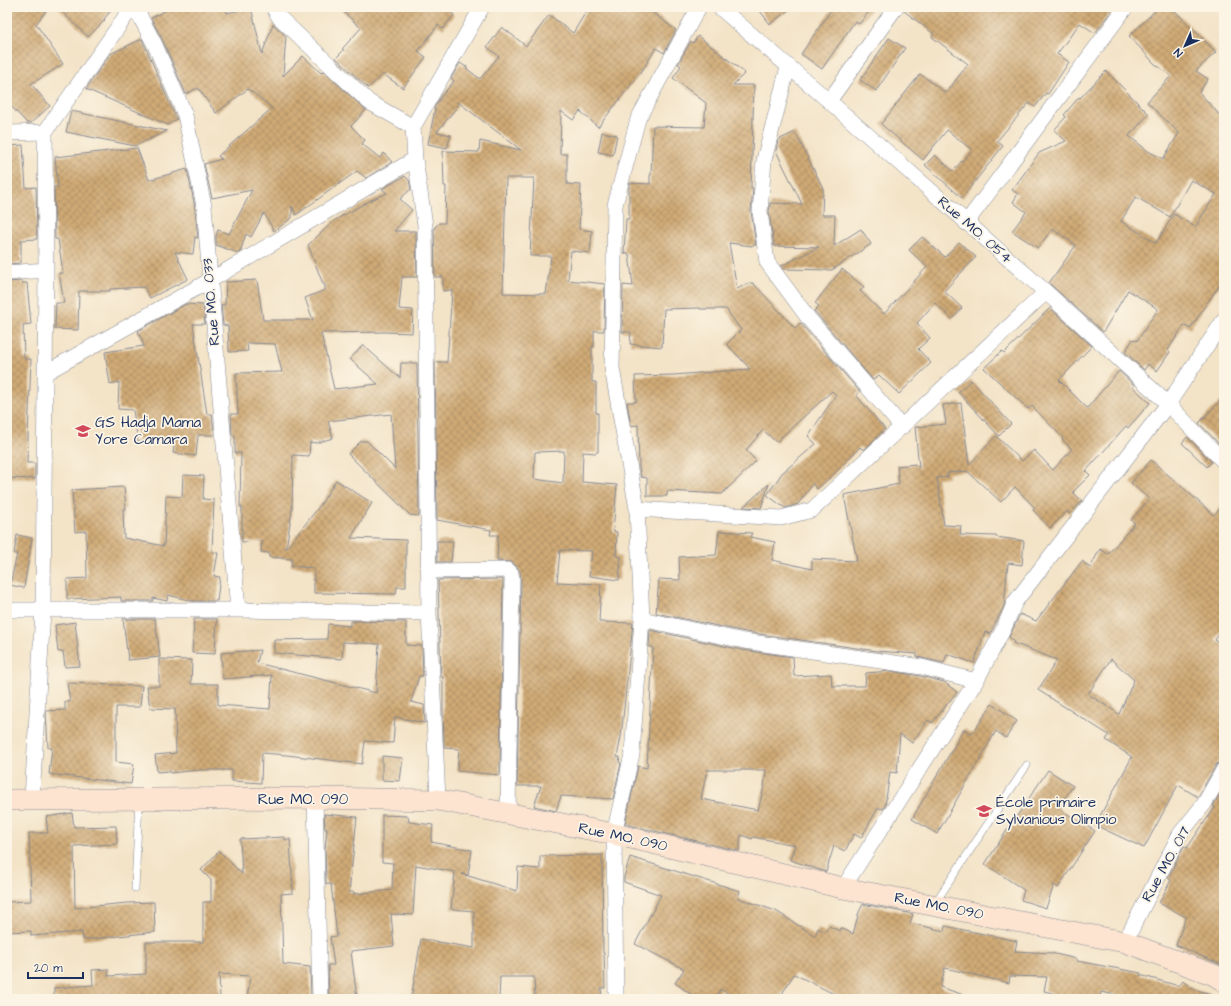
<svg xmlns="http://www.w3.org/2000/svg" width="1231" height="1006" font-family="'Architects Daughter',sans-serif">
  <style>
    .building { fill: url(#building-cross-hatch); fill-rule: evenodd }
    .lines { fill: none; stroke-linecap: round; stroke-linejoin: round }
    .lane-casing { stroke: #878992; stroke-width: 8 }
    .street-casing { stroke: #878992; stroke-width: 16 }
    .secondary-casing { stroke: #878992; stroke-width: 22 }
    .lane { stroke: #fff; stroke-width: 7 }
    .street { stroke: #fff; stroke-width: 15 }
    .secondary { stroke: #fde4d1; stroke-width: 21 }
    .labels { text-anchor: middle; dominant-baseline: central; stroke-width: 3.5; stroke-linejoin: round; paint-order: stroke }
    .street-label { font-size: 15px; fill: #1b2f5e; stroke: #fcf5e5 }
    .poi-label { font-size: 15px; fill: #1b2f5e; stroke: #fcf5e5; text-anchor: start }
  </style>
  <defs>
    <pattern id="building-cross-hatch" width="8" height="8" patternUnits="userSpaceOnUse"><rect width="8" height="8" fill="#d0aa76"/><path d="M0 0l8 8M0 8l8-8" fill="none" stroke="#a88b64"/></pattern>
  </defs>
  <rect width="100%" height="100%" fill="#fcf5e5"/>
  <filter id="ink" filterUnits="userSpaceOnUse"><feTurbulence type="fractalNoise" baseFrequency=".025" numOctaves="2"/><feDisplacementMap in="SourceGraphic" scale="8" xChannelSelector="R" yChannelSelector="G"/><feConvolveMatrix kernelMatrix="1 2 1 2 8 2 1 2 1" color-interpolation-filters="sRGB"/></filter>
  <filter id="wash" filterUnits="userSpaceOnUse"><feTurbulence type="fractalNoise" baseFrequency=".012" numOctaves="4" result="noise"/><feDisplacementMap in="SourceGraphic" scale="16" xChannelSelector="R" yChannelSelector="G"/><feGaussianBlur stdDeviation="0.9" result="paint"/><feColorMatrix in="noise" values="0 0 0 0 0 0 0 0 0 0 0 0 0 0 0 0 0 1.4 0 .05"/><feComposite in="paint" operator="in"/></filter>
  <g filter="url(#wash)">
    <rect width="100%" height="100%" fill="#f3e3c7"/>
    <g id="blocks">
      <!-- building -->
      <path class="building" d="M7,7H49L36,24L63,64L31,84L50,106L31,123H27L7,102Z
        M57,7H114L104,19L105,20L88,37Z
        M172,7H226L227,13L251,7L262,54L273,24L286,36L283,76L303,56L321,73L323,71L366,110L351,126L365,140L362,144L380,158L384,153L392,162L366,178L357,171L296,215L292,206V218L274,231L264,213L251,237L246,234L240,252L238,253L216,245V236L218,230L229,234L252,190L212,198L204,164L222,159L218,156L272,108L248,89L216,113L198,88L186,94L163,41L151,18Z
        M338,7H445L454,15L443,29L438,25L418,51L426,57L403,88L383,74L368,88L336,58L344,50L342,49L361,28Z
        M589,7H645L676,30L664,53L656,48L642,71L598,127L580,111L573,120L561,111L560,154H567V184L581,185L579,229L592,231L590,253L571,251L568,280L605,284L604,331H594V347H592V382H596V413H598V452H596V453L583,452L582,482L617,485L613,531L617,532L616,556L621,557L619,580L589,576L592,551L560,550L557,582L601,584L599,622L633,623L621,737L617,757H620L619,762L621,763L613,799L561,796L556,811L534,806L541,786H517L521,579L520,571L517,567L512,562L497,561L498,535H490L491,530L437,520L435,362H447L452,290L443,291V277H435L434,228L439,223H445L446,186H444L443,151L479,152L480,141L521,150L458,102L457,107L437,132L451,135L447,148L428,144L435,109L434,108L440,98L454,81L451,78L460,63L466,67L467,66L466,68L480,79L499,56L487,47L502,27L526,46L549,15L573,33ZM506,178H534L530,256H551L546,294L503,293ZM564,451L563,483L534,479L535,452Z
        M757,7H793L770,24Z
        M833,7H873L859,24L855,21L822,69L801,54Z
        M905,7H984L993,13L1000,7H1107L1112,10L1095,33L1080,23L1057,54L1069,62L1048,94L1046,93L1035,107L1029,103L997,141L1003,146L962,198L925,165L935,155L953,171L972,150L947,130L923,160L881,124L920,74L946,93L968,64L932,37L934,34L904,11Z
        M1159,7H1171L1216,52L1196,71L1208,79L1199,92L1224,120V279L1205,306L1190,329L1184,325L1168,350L1170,352L1157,371L1148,364L1144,370L1125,352L1133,339L1137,341L1158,309L1128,290L1103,332L1049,283L1076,245L1052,229L1038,248L1012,231L1026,212L1013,202L1018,194L1012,190L1039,153L1066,141L1054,130L1066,117L1064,115L1079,97L1080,98L1106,71L1149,114L1129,136L1148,151L1163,159L1179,133L1147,102L1171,76L1154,63L1129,36ZM1191,180L1216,194L1195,227L1174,214L1156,243L1121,221L1136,197L1170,217Z
        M698,36L745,73L733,85H754L751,188H753L751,211L756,245H753L752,246L729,243L737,289L749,283H753L795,328L800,323L860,392L856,395L885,429L865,449H862L860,447L832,476L817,489L813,484L798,504L785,508L767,495L782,473L816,444L808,436L836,395L832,391L776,442L763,430L746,450L756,461L722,494L667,491V496H647V478L641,477L639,467L638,425L631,426L627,402H636L635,376L674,375L750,369L727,344L741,330L726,309H700V308L664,309L662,347L630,344L631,332H622L623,285L633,286L629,254L624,253L626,219H629V187L630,183L650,184V175H651L653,126L704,127L706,103L673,78L681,66L678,64L691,41L693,43Z
        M889,38L905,48L876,91L860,80Z
        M142,39L176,118L177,119L168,125L86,89L110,54Z
        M71,111L167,131L135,146L66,132Z
        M602,132L617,135L613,155L598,152Z
        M795,132L823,188L822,215H835L834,246L861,229L871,244L832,270L783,269L781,266L819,247L774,246L769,212L770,203L802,204L776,151L778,140Z
        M23,145L26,188L36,187L37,239L21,240V263L7,264V146Z
        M137,148L149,180L187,169L194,202L198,238L195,237L193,254L175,252L188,279L150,298L144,287L110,289V291H79L78,330L55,329L56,303H64L59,273H63L58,239H55L54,187H58L55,157Z
        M405,176L409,180L411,189L400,199L412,210L394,231H416L417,277H402L399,309L413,310L412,333L385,332L321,333L334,389L378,384L350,359L363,345L400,378L401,363H417L419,516L410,515L348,454L361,441H367L395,469L391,414L328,421L333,438L316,443L310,442L309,456L293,455L292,510L286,549L321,504L336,480L372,503L351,538L406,540V587H397L396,594L314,593V568L291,566L292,559L269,557V553L261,552L262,541L242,542V507H240L241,453H235V435H232L231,414H238L236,373L282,372L275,344L247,343L248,351L229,352L228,326L223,325L221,305H225L226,282L257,280L263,320H313L305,298L325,290V285L323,284L308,245L335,220L369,201L387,193L382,189Z
        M922,237L945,257L959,242L976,257L944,291L962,308L952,319L935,303L917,323L930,338L918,349L931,363L899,394L879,375L873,380L816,313L814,311L819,306L815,303L842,269L864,287L860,291L884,314L927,267L909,250Z
        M22,281V283H27L31,324L23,325L24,359H31L27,463H35V479L7,478V282Z
        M186,304L203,305L205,324H193L207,414H212L214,435H198L196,456L173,453L175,437L138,442L133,410L118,409L119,382L110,384L105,352L144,346L138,331Z
        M1050,308L1092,346L1059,380L1087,408L1119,371L1134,385L1133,387L1150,403L1128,428L1126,426L1086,471L1090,475L1073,492L1082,501L1069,514L1067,511L1050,528L1033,510L1035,508L1015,487L1001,502L967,471L947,473L948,477L937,478L944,525L961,526L960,535L996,536V537L1024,541L1022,565L1008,563L1004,606L990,634L985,632L974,663L947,654L944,663L917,657V654L877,651L746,632L656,613L659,579L680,580L679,557L716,555L719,531L752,533L750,537L775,542L772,560L812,569V559L857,561L844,495L899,484L897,466L915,464L919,468L915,427L946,424L943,405L961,403L969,465L996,436L1022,461L1034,450L1053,470L1072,449L1062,439L1063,438L1032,406L1028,409L984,368L1002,351L1004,353Z
        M971,380L1011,424L999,436L958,392Z
        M1224,397V449L1199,423Z
        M1187,437L1212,462L1207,467L1182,443Z
        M1151,460L1214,515L1224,504V627L1215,640L1224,645V723L1221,735L1224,738V760L1220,761L1216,765L1198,797L1178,785L1144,848L1095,825L1132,757L1106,740L1109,735L1038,690L1057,660L1013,643L1014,641L1009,637L1020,614L1036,621L1082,561L1090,568L1100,549L1108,554L1135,523L1131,520L1149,499L1131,483ZM1111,659L1134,680L1119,714L1088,694Z
        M183,475L204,476L203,499L214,500L212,552L218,553L214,576L220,577L217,601H192L168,595L167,601L153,598V601H121V597L67,599V579L87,578L86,531L75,532L72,490L124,487L126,509H123L124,538L164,546L166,496L182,497Z
        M769,484L761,508L743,507Z
        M17,535L32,538L24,588L10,585L17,554H14Z
        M437,541H453L451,562H437Z
        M503,579L500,775L457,771L459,749L444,748L443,707V677H441L438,580Z
        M123,619H155L160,657L128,660Z
        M194,619H217L215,654L192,653Z
        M350,621L406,622V645L422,646L423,676H419L411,702L424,705L425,723L395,717L393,743L365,741L362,764L287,755L262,753L261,783L232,781V770H199L170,773V771L157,772L155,755L176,753L175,709L150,708L147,686H159V659L192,660L191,684H218V705L270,709L272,675L223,679L221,653L260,650L257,663L376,693L379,644L343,642L342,659L274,653V640L327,639L328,624L350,626Z
        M75,622L80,666L65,667L63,651L58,652L55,625Z
        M650,630L742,650L793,657L794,676L831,674L832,686H865L866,673L890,671L920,676L944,682L957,692L932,723L928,720L912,743L900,734L897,773L890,772L885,806L883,809L878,808L861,838L854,834L845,851L834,846L826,872L790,860L795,845L753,837L752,839L741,835L739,851L625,824L638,766L647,768L653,647H649ZM707,770H766L764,787L758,810L701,799Z
        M67,683L142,686L140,707H116V762L134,764L131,784L49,774L52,748H48L46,711L65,710V702H70Z
        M992,704L1017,721L1006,738L996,731L937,834L912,819L964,729L972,734Z
        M382,756L403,758L400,781L382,780Z
        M1048,770L1073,786L1058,808L1095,831L1058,888L1054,885L1046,908L1021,900L1024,890L985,864L1015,818V819Z
        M1224,787V966L1176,945L1186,917L1159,903L1171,880L1168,878L1184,846L1187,848L1215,807L1213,806Z
        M72,813L74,827L116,826L117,844L74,846L75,908L127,903L154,902L155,932L83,940L82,932L31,936V931L7,932V902L31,901L29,833H48L46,817Z
        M324,814L357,817L349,892H354V894L392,890L393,863L382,862V815L408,816L409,822L433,825L431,842L472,850L468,875L462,874L517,891L518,867L540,869V856L602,855L603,953H604L605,988H601L602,999H535L534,977H500L499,999H411L421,939L474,948V911L451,909L455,872L416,865L413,915L391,914L394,946L351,951L357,999H329L328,965H334L330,937L337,936L331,884H326L325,849L327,829H325Z
        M285,837V840L290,839L293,893L281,894L283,964L310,967L311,999H247L250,976L219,974L220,999H54V988L93,985L92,970L108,969V976L146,974V942H203V902H211V880L201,870L219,851L242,874L240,839Z
        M630,857L740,891L738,898L776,911L815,936L818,928L825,932L829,926L840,931L841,928L853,934L859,912L863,904L913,914L910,923L944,931L945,926L1017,941L1015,951L1051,953L1077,959V961L1141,973L1140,975L1179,986L1183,981L1193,989L1211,994V999H1135L1101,992L1100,999H1077L1044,991L1047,977L1010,976L1009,983L945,968L940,987L967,996L966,999H844L794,974L779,999H737L720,989L716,999H698L675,983L684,969L635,944L661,895L624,882V877Z"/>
    </g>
  </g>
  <g filter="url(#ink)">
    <use href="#blocks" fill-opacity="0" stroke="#878992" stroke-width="1"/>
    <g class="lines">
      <!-- lane casing -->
      <g class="lane-casing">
        <path id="lane" d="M135,888L139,800
          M935,903L1027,765"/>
      </g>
      <!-- street casing -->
      <g class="street-casing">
        <path id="street" d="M135,7L155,45L185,115L204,206L238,610
          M273,7L279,17L369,102L413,127
          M719,7L829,101L1046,292L1168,404L1224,462
          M788,67L764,160L760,212L767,262L809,319L902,427
          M829,101L896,7
          M7,133L45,132
          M966,223L1126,7
          M7,273L46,270
          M45,373L209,281L415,159
          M637,509L781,518L812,510L1046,292
          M429,571L508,570L511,573L512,579L508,814
          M7,610H238L429,613
          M642,619L744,641L922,667L976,681
          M315,798L320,999
          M32,799L43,610L46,270L45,132L132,7
          M438,800L429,613L425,225L415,159L413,127L482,7
          M843,888L976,681L1004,628L1015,602L1168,404L1224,320
          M1125,942L1180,834L1204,804L1224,769
          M616,999L614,834L632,754L642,619L637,509L612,368L615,205L638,119L699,7"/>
      </g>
      <!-- secondary casing -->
      <g class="secondary-casing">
        <path id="secondary" d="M7,800L315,798L438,800L614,834L843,888L1125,942L1214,975L1224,981"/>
      </g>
      <!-- lane -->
      <use href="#lane" class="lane"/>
      <!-- street -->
      <use href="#street" class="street"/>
      <!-- secondary -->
      <use href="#secondary" class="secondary"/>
    </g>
  </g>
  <!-- icons -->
  <defs>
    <g id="school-bare" transform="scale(1.2)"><path d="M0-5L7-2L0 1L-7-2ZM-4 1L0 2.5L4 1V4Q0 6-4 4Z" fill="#d1495b" stroke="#fcf5e5" stroke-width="2.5" paint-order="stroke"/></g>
  </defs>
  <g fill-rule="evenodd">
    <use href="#school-bare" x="83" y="431"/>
    <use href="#school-bare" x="984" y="811"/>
  </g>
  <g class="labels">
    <!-- street labels -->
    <g class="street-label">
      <text transform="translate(975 230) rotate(41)">Rue MO. 054</text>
      <text transform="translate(211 302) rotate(-95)">Rue MO. 033</text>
      <text x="303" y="799">Rue MO. 090</text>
      <text transform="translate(623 837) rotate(12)">Rue MO. 090</text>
      <text transform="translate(1166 864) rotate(-61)">Rue MO. 017</text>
      <text transform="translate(939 906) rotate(11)">Rue MO. 090</text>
    </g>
    <!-- poi labels -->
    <g class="poi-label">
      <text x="95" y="422">GS Hadja Mama<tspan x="95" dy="17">Yore Camara</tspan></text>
      <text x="996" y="802">École primaire<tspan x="996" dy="17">Sylvanious Olimpio</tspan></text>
    </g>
  </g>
  <!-- margin -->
  <rect width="1231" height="1006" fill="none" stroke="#fcf5e5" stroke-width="24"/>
  <!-- north arrow -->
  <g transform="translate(1185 46) rotate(225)" stroke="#fcf5e5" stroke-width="3" paint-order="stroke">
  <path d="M0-3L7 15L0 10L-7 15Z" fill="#1b2f5e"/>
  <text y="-6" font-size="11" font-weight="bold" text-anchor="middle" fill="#1b2f5e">N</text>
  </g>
  <!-- scale -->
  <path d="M28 972v6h55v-6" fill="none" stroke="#1b2f5e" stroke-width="2"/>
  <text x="34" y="972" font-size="12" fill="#1b2f5e" stroke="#fcf5e5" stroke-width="3" paint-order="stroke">20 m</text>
</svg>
